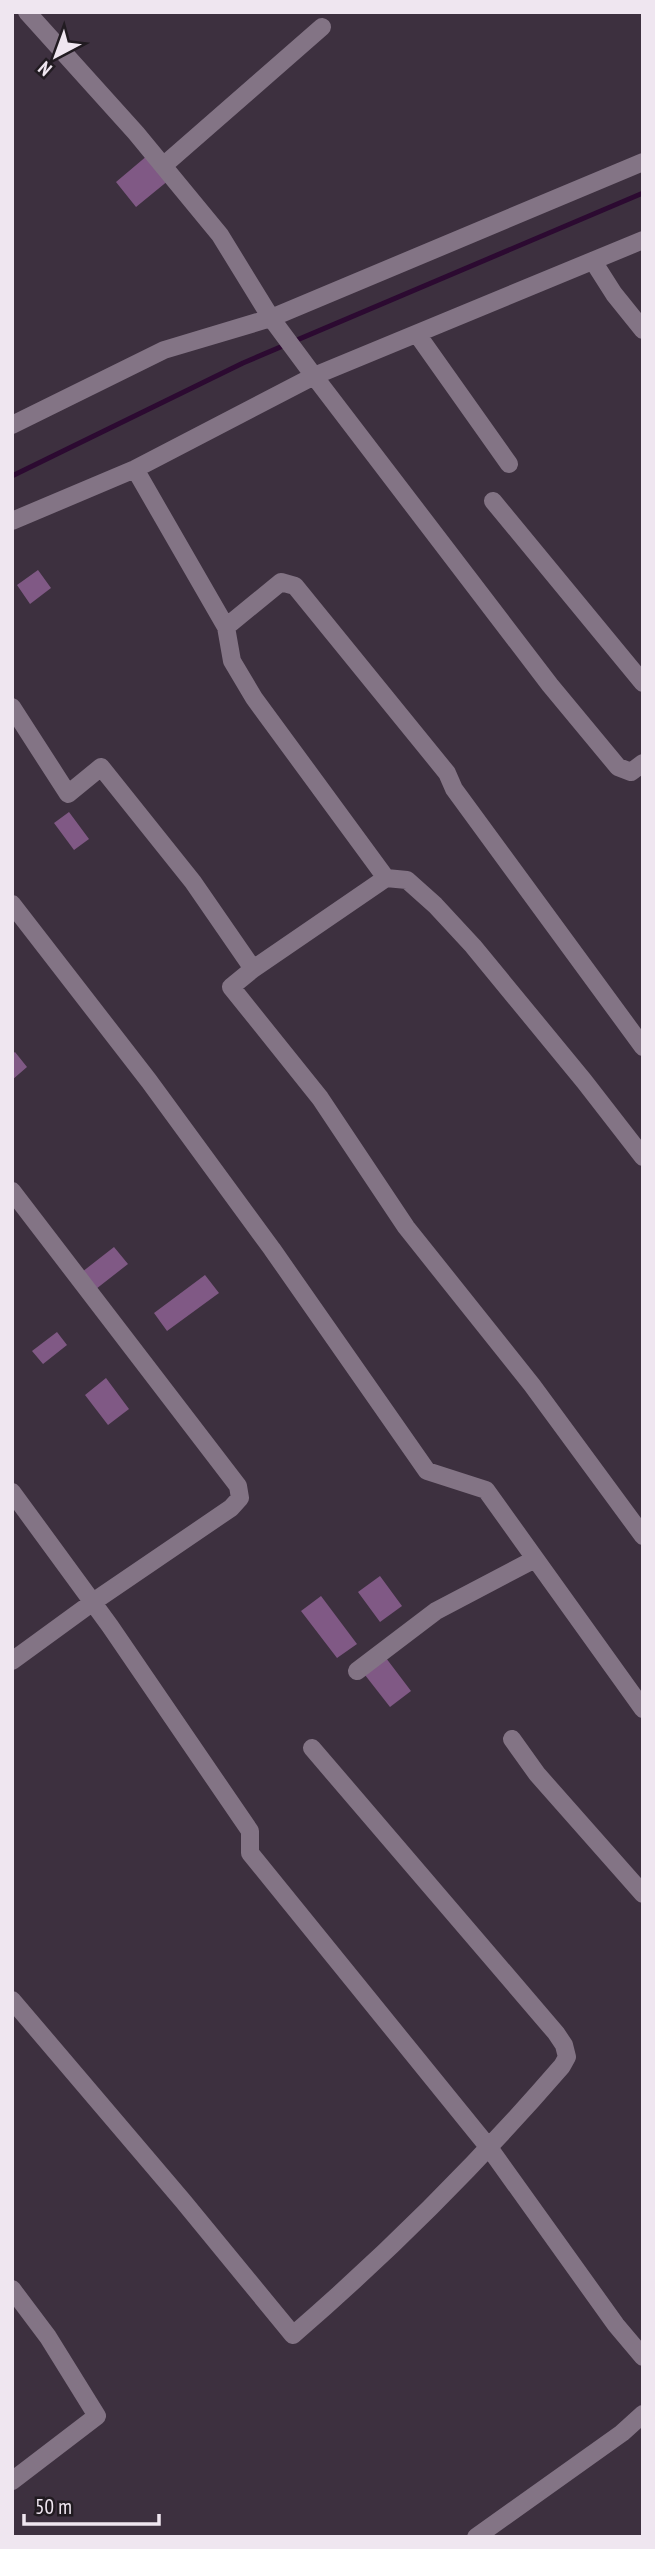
<svg xmlns="http://www.w3.org/2000/svg" width="655" height="2549" font-family="'PT Sans Narrow',sans-serif">
  <style>
    .lines { fill: none; stroke-linecap: round; stroke-linejoin: round }
    .stream { stroke: #2c0a31; stroke-width: 5 }
    .building { fill: #805985 }
    .minor { stroke: #837485; stroke-width: 18 }
    .secondary { stroke: #837485; stroke-width: 18 }
  </style>
  <rect width="100%" height="100%" fill="#3d303f"/>
  <g class="lines">
    <!-- stream -->
    <path class="stream" d="M12,476L243,363L643,193"/>
  </g>
  <!-- building -->
  <path class="building" d="M148,155L169,180L136,207L116,182Z
    M38,570L51,588L30,604L17,585Z
    M69,812L89,839L74,850L54,823Z
    M15,1052L27,1067L12,1080V1054Z
    M114,1247L128,1264L96,1289L82,1272Z
    M205,1275L219,1293L167,1331L154,1313Z
    M57,1332L67,1345L43,1364L32,1351Z
    M106,1378L129,1409L108,1425L85,1395Z
    M380,1576L402,1606L380,1622L358,1592Z
    M321,1596L357,1644L337,1658L301,1611Z
    M386,1658L411,1691L390,1707L365,1675Z"/>
  <g class="lines">
    <!-- minor -->
    <path class="minor" d="M27,12L136,133L220,235L271,318L314,376L550,685L618,767L631,772L643,763
      M163,166L322,27
      M593,261L614,294L643,330
      M417,334L509,464
      M12,425L164,350L271,318L643,162
      M135,469L226,627L232,661L254,698L386,878L253,969
      M493,501L643,683
      M12,521L135,469L314,376L643,240
      M226,627L281,582L295,586L447,773L454,789L643,1047
      M12,707L68,794L101,767L193,882L253,969L231,987L320,1098L406,1227L532,1385L643,1536
      M386,878L407,880L435,905L473,946L584,1081L643,1157
      M12,904L149,1081L272,1249L427,1471L486,1490L643,1709
      M12,1191L238,1486L240,1498L231,1508L93,1602L12,1661
      M12,1492L110,1626L250,1831V1853L490,2149L616,2325L643,2357
      M357,1671L436,1611L535,1559
      M512,1739L537,1774L643,1894
      M12,2000L183,2201L293,2335C389,2252 479,2162 562,2066L567,2057L564,2045L556,2033L312,1748
      M12,2289L48,2337L97,2416L12,2481"/>
    <!-- secondary -->
    <path class="secondary" d="M476,2537L622,2433L643,2414"/>
  </g>
  <!-- border -->
  <rect width="655" height="2549" fill="none" stroke="#efe6f0" stroke-width="28"/>
  <!-- north arrow -->
  <g transform="translate(56 56) rotate(221)" stroke="#211b21" stroke-width="5" paint-order="stroke">
  <path d="M0-5L12 26L0 18L-12 26Z" fill="#efe6f0"/>
  <text y="-10" font-size="19" font-weight="bold" text-anchor="middle" fill="#efe6f0">N</text>
  </g>
  <!-- scale -->
  <path d="M24 2514v10h135v-10" fill="none" stroke="#efe6f0" stroke-width="3.5"/>
  <text x="35" y="2514" font-size="21" fill="#efe6f0" stroke="#211b21" stroke-width="5" paint-order="stroke">50 m</text>
</svg>
